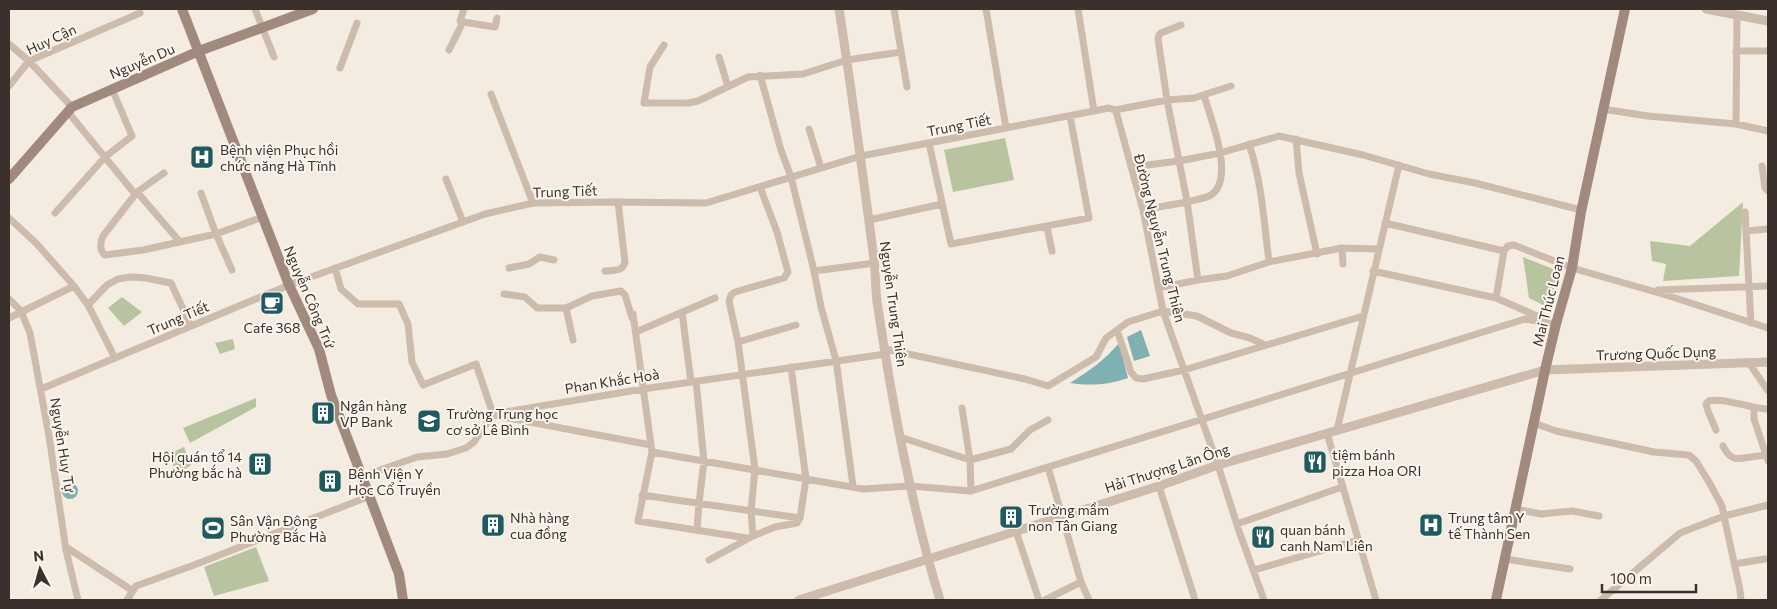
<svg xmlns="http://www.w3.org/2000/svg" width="1777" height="609" font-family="Commissioner,sans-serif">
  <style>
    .green { fill: #b8c4a0 }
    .water { fill: #7fb0b2 }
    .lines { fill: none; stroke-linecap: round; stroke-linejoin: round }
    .minor { stroke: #cdbbac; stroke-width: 7 }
    .tertiary { stroke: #cdbbac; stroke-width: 9 }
    .secondary { stroke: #a18a7d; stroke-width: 10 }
    .labels { text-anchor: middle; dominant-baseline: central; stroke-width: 4; stroke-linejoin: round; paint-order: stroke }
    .street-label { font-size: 14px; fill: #3b302b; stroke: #fbf5ee }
    .poi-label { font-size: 14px; fill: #3b302b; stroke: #fbf5ee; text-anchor: start }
  </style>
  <rect width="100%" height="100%" fill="#f4ebe1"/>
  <!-- green -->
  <path class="green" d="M1005,138L1014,180L953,192L944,150Z
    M1743,202L1739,276L1663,281L1666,264L1652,261L1650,241L1690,246Z
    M1523,257L1561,272L1547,307L1529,298Z
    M122,297L142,312L124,326L108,308Z
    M233,339L235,349L220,354L215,343Z
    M256,398V407L190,443L183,428Z
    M184,447L191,465L181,472L174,467L169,454Z
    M256,547L269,581L214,596L204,567Z"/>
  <!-- water -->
  <path class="water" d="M1141,330L1150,356L1134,361L1127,337Z
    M1119,343L1128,378C1108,385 1091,386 1070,383C1089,371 1105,360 1119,343Z
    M62 491a8 8 0 1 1 16 0a8 8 0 1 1-16 0Z"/>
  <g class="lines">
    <!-- minor -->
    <path class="minor" d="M255,9L274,57
      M464,9L460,21L463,22L495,27L497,18
      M894,9L907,87
      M986,9L1006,128
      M1078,9L1094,111
      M1181,25L1161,33L1159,35L1158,39L1167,100L1187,201L1198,280
      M9,44L29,61L72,107
      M664,45L650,67L644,103H688L698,101L748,77L803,74L847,60L901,52
      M449,50L463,22
      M1736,51H1768
      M719,57L728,87
      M340,68L357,23
      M760,75L781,150L791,177L814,271L821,307L836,360L853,486
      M9,86L29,61L140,13
      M491,94L533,203
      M1602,109L1648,116L1736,124L1768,131
      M1115,110L1167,100L1194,98L1231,86
      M68,112L135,194
      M1736,124L1737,15
      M809,129L821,168
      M1296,139L1299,173L1317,254
      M929,143L951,244L1089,218L1070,116
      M1249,144C1262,182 1264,223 1269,262
      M1762,166L1765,188L1768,191
      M1131,167L1179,161L1220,153L1279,136L1363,155L1429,174L1475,183L1581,210
      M164,173L137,192L103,236C100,243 99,250 105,255L143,250L216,234L263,217
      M446,179L463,222
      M137,192L180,242
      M201,193L216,234L232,270
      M1143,210C1156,207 1202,201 1211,195C1236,178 1210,118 1204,95
      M1745,212L1751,323
      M55,213L105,157L132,136L112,89
      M9,218L36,243L74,286L9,318
      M869,220L942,204
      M1047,227L1052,251
      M1746,231L1768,229
      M1504,251L1508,246L1514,245L1572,268L1666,295L1768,328
      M1343,264L1342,248L1379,249
      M335,268L341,289L358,304H399L408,324L412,362L423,385L476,364L493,414L503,417L651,445
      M509,268L529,264L540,257L554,260
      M605,271C613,270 623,272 625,262L618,202
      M814,271L875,263
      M1373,271L1496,298L1504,251L1385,223
      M74,286L88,305
      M1158,288L1198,280L1227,276L1269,262L1342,248
      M1658,290L1768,286
      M504,294L525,297L537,308H566L592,296L621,291L625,295L632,318
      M1496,298L1544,319
      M9,299L21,311L30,333L49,436L66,550L78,600
      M566,308L573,340
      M682,312L691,382
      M633,314L652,452L638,521L747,538
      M635,328L636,332L715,298
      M1117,330L1131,372L1136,378L1143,379L1184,370L1363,316
      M738,342L796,325
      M885,349L1025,379L1048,386L1096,357L1106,338L1128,322L1163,311L1197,316L1231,333L1250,338L1265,345
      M115,358L88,305L107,285L118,279L131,277L146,278L171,283L191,326
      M1749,363L1768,391
      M696,381L704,461L699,503L697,530
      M41,389L289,285L485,214L533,203L614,202L706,203L861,156L1109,108L1115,110L1117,115L1143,210L1163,311L1218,465L1239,531L1264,600
      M962,408L970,460L971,491
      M1754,408V419L1768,461
      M1534,423L1556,431L1654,452L1689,455L1696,461L1709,482L1722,506L1724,516L1680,533L1601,600
      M1337,430L1399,165
      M1716,430L1708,411L1706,404L1709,401C1724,397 1751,409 1768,409
      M1327,433L1376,600
      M900,437L970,460L1011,449L1030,430L1048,420
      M1723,446C1734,469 1746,453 1767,456
      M652,452L863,489L909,486L971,491L1525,319L1556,324
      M1048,467L1081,582L1089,600
      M363,476L417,457L447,454L466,448L474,442L493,414L643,389L886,354
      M1159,486L1195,600
      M642,495L800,518
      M1516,509L1541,514L1572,511L1599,516
      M1237,524L1342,487
      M1016,531L1039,600
      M753,536L751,511L755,469L738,342L729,301L731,295L735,292L784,278L788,272L777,232L760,187
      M66,547L133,591
      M1505,559L1570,569
      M709,560L753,536L775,527L797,523L800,518L806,479L791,367
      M1734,564L1765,559
      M1254,570L1358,540
      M127,600L136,586L194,565L370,496
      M1045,600L1081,582
      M1741,600L1740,590L1724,516L1768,505"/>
    <!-- tertiary -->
    <path class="tertiary" d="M839,9C852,92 863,176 874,259C876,276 875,292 878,308C893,407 911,505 940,600
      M1706,9L1768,21
      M799,600L1159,486L1218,465L1545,370L1768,362"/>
    <!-- secondary -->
    <path class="secondary" d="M182,9L289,285L319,349L331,395L399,574L403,600
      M9,179L72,107L199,51L313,9
      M1496,600L1545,370L1556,324L1572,268L1581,212L1625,9"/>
  </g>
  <!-- icons -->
  <defs>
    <g id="hospital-square" transform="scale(1.25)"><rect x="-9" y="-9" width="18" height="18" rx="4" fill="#1f5a5e" stroke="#fbf5ee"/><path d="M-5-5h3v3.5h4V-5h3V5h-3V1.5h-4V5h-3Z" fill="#fff"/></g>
    <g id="cafe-square" transform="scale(1.25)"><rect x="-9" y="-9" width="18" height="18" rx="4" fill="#1f5a5e" stroke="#fbf5ee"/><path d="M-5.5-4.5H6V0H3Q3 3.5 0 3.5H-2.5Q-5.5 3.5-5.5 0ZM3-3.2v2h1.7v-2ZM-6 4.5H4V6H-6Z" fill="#fff"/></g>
    <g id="building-square" transform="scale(1.25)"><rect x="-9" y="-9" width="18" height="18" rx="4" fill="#1f5a5e" stroke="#fbf5ee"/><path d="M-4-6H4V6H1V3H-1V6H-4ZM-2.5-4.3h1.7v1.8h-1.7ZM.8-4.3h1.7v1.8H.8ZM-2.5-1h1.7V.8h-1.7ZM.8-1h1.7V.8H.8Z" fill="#fff"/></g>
    <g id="school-square" transform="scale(1.25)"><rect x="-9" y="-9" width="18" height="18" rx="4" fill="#1f5a5e" stroke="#fbf5ee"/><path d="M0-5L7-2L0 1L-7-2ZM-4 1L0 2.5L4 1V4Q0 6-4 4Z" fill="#fff"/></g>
    <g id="restaurant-square" transform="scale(1.25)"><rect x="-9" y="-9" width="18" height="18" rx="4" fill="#1f5a5e" stroke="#fbf5ee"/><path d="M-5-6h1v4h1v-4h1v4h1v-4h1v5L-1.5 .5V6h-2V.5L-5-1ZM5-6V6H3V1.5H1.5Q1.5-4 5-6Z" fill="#fff"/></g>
    <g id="stadium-square" transform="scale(1.25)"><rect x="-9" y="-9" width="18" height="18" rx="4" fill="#1f5a5e" stroke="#fbf5ee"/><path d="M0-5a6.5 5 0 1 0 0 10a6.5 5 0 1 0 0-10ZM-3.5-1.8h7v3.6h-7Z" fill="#fff"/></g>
  </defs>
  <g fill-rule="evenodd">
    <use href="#hospital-square" x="202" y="157"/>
    <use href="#cafe-square" x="272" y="303"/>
    <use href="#building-square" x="323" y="413"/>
    <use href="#school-square" x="429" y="421"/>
    <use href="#restaurant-square" x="1315" y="462"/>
    <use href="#building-square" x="260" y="464"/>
    <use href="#building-square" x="330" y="481"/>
    <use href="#building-square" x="1011" y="517"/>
    <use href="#building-square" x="493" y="525"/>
    <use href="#hospital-square" x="1431" y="525"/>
    <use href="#stadium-square" x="213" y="528"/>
    <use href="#restaurant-square" x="1263" y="537"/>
  </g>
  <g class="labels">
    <!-- street labels -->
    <g class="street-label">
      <text transform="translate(51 39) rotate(-25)">Huy Cận</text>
      <text transform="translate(142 61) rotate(-23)">Nguyễn Du</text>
      <text transform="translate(959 125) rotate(-11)">Trung Tiết</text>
      <text transform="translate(565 191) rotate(-2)">Trung Tiết</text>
      <text transform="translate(1160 238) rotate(76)">Đường Nguyễn Trung Thiên</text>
      <text transform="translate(310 297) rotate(67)">Nguyễn Công Trứ</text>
      <text transform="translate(1548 301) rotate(-76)">Mai Thúc Loan</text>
      <text transform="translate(894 304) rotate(82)">Nguyễn Trung Thiên</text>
      <text transform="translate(178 318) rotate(-23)">Trung Tiết</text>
      <text transform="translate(1656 353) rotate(-2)">Trương Quốc Dụng</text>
      <text transform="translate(612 381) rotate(-9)">Phan Khắc Hoà</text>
      <text transform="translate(63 445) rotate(81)">Nguyễn Huy Tự</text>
      <text transform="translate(1167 468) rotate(-18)">Hải Thượng Lãn Ông</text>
    </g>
    <!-- poi labels -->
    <g class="poi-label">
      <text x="220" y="149">Bệnh viện Phục hồi<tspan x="220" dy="16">chức năng Hà Tĩnh</tspan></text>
      <text x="272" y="327" text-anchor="middle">Cafe 368</text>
      <text x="340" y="405">Ngân hàng<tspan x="340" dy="16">VP Bank</tspan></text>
      <text x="446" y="413">Trường Trung học<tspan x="446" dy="16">cơ sở Lê Bình</tspan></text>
      <text x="1332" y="454">tiệm bánh<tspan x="1332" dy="16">pizza Hoa ORI</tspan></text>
      <text x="242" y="456" text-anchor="end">Hội quán tổ 14<tspan x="242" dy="16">Phường bắc hà</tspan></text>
      <text x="348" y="473">Bệnh Viện Y<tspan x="348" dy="16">Học Cổ Truyền</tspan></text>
      <text x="1028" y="509">Trường mầm<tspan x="1028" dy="16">non Tân Giang</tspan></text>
      <text x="510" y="517">Nhà hàng<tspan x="510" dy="16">cua đồng</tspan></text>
      <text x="1448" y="517">Trung tâm Y<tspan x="1448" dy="16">tế Thành Sen</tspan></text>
      <text x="230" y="520">Sân Vận Động<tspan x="230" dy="16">Phường Bắc Hà</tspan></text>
      <text x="1280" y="529">quan bánh<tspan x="1280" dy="16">canh Nam Liên</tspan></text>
    </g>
  </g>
  <!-- border -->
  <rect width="1777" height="609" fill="none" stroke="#3b302b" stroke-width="20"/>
  <!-- north arrow -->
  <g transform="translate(40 569) rotate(354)" stroke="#fbf5ee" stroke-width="4" paint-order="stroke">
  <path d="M0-4L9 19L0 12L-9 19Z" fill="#3b302b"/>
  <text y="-8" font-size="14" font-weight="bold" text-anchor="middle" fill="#3b302b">N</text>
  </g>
  <!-- scale -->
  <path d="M1602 584v8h94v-8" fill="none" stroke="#3b302b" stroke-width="2.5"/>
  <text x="1610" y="584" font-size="15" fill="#3b302b" stroke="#fbf5ee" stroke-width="4" paint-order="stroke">100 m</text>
</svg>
